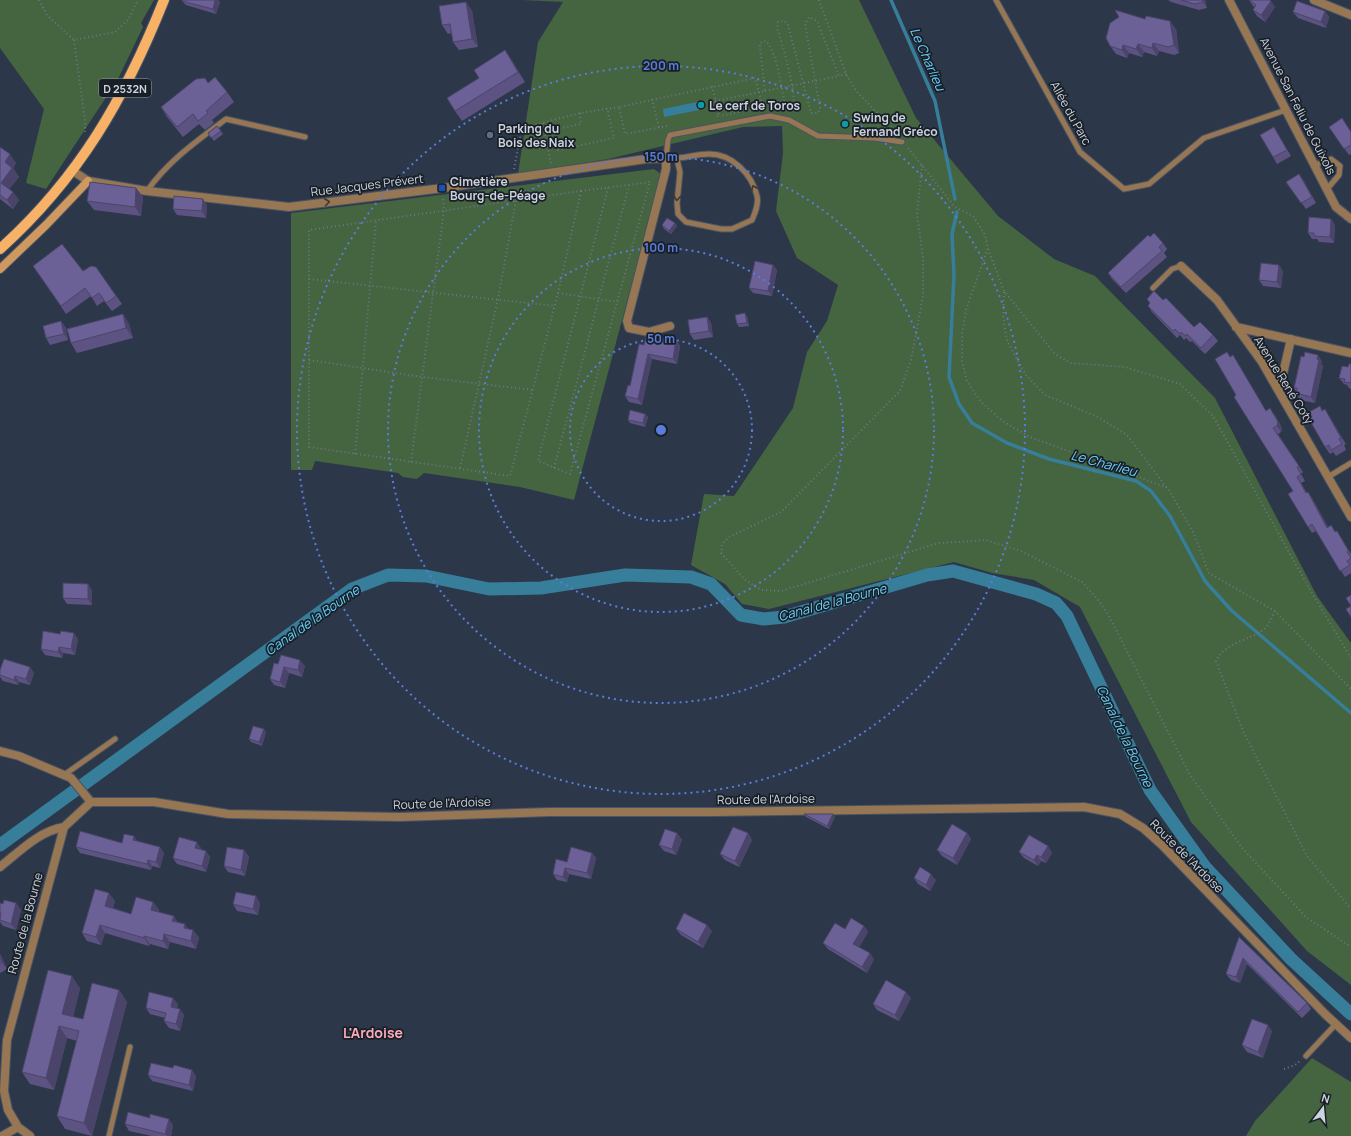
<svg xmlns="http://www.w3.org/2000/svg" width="1351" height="1136" font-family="Manrope,sans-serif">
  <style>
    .green { fill: #456440 }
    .water { fill: #377e9b }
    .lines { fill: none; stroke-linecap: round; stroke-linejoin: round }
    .stream { stroke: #377e9b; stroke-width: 3.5 }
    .canal { stroke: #377e9b; stroke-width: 13 }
    .lane-casing { stroke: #495464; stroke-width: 7 }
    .street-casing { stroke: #495464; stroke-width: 10 }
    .secondary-casing { stroke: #495464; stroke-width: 10 }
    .primary-casing { stroke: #495464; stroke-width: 12 }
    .path { stroke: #6d7785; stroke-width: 2; stroke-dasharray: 1 3; stroke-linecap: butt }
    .lane { stroke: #977653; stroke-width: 5 }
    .street { stroke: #977653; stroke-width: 8 }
    .secondary { stroke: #ce985f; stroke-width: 8 }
    .primary { stroke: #f7b267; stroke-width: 10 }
    .wall { fill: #5c5382 }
    .shaded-wall { fill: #4b446a }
    .building { fill: #6b6197; stroke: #4b446a }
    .oneway { stroke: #3f3934 }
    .ring { fill: none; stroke: #5a7dda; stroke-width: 2; stroke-dasharray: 2 4 }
    .culture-dot { fill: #0f9aa8; stroke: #191f27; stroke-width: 1.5 }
    .service-dot { fill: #5c6f8a; stroke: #191f27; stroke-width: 1.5 }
    .transit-dot { fill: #1a4fb4; stroke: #191f27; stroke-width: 1.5 }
    .labels { text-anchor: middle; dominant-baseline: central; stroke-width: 3.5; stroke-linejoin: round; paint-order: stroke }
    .shield { fill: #191f27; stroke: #969da7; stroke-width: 1 }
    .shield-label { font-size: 11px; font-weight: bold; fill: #ccd3de }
    .poi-label { font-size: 12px; font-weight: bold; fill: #ccd3de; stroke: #191f27; text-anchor: start }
    .street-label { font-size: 12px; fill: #ccd3de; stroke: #191f27 }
    .water-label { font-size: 13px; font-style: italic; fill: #69d1fc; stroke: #191f27 }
    .quarter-label { font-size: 14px; font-weight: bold; fill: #feabbb; stroke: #191f27 }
    .centre { fill: #5a7dda; stroke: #191f27; stroke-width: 2 }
    .ring-label { font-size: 12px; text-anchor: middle; font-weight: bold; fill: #5a7dda; stroke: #191f27; stroke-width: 3.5; stroke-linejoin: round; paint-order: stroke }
  </style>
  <rect width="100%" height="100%" fill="#2c3849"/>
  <!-- green -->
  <path class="green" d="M0,0H154L141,23L143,27L118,79L46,189L26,183L44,109L0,48Z
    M522,0H859L916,118L998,216L1054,259L1095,276L1215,398L1317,596L1351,643V985L1307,951L1191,822L1080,607L1034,580L992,573L954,562L769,609L742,604L725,584L691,565L704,494L734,496L793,408L807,352L827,321L838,285L797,258L776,211L783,153L782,126L743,127L608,159L518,174L538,42L563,2Z
    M654,169L661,174L574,500L520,487L424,473L417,479L403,477L398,473L315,461L312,470H291V213Z
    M1312,1058L1351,1082V1136H1246L1255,1121Z"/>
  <!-- water -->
  <path class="water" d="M697,102L699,110L664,117L663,109Z"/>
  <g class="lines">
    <!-- stream -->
    <path class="stream" d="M891,0L935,101L955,199
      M957,212L952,234L954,275L949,377L959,404L972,423L1007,443L1049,459L1136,481L1151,491L1170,516L1205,581L1232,611L1351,713"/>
    <!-- canal -->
    <path class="canal" d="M0,845L352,589L388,575L426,576L489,589L541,588L625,575L691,577L711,584L741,615L764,619L784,617L927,575L953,571L1036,594L1056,603L1067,616L1150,790L1205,867L1291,959L1351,1014"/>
    <!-- lane casing -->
    <g class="lane-casing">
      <path id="lane" d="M996,0L1080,152L1124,189L1149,184L1204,138L1286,110
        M677,159L680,172L677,203L678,214L686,222L721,229H732L752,220C755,213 759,204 757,196C752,174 732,154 709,154C694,154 681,160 666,158L668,140L670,135L770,116L789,120L818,136L875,138L902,142
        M1315,165L1331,159L1340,166L1339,175L1327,189
        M147,191C168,161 198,140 226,119L305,137
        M1153,288L1172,269L1181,266
        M1328,477L1351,463
        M64,775L115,739
        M1306,1056L1336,1024
        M109,1136L130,1047"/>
    </g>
    <!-- street casing -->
    <g class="street-casing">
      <path id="street" d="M1229,0L1336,207L1351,219
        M1314,0L1351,15
        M73,171L88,181L147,191L289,207L443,188L646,159L666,158V169L627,321L629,328L649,332L670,326
        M1181,266L1217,300L1262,362L1351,517
        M1236,327L1351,353
        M1279,391L1291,339
        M0,751L19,756L71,778L91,802
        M91,802H154L228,814L400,817L549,812H714L1084,807L1120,814L1143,828L1162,845L1325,1014L1351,1038
        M64,827L91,802
        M0,867C19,852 39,831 64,827
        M2,1136L18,1127
        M30,1136L18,1127L8,1110L4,1091L7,1040L64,827"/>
    </g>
    <!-- secondary casing -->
    <g class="secondary-casing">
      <path id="secondary" d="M0,269L46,225L88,181"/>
    </g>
    <!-- primary casing -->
    <g class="primary-casing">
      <path id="primary" d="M0,249C79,178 125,98 164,0"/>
    </g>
    <!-- path -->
    <path class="path" d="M39,0L47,15L74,40L115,32L128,20L138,0
      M819,0L846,74L856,91L896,132
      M74,40L85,121V132
      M712,86L719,116H717
      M765,91L839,76
      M652,99L659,128
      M715,101L765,91L760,47V43L766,41C778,55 781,87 785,105L789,107H793C797,94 782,42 777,28L778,22L785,21L788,25L811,113H818L820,108L805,24L809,17L817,21L839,76L846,74
      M580,113L581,124L553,130L558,150L614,138L607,108
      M543,123L551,164
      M502,125L522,128
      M667,126L625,134L619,107L755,78L763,107L720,116
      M908,148L955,207L973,216L985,235L988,248L966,310L962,334V361L967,382L982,403L1004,422L1030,437L1168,488L1193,532L1209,573L1275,611L1351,689
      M922,165L917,214L923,258V296L911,360L900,391L781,512L729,537L722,544L721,553L744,579L761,590L781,591L939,543L986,540L1021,551L1082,582L1100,602L1109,616L1190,775L1243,849L1306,917L1351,947
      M514,169L522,128L580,113L619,107
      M581,191L558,293L510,476L309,447V230Z
      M581,191C604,188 627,185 650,182L570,474L538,461L608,188
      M988,249L1004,291L1055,354L1070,363L1125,367L1180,384L1213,416L1309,588L1351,658
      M309,279L555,306
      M1004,292L1003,315L1007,341L1026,375L1045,395L1098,417L1127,435L1167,488
      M558,293L618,302
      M309,360L422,377L533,390
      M355,454L376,221
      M411,462L444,210L443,197
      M460,468L498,299L516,200
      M554,468L629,185
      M1275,611C1271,618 1269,625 1263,630C1248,641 1225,642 1216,661L1243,731L1307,856L1351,909
      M1284,1069L1295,1065L1301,1060"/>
    <!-- lane -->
    <use href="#lane" class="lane"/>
    <!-- street -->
    <use href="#street" class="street"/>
    <!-- secondary -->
    <use href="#secondary" class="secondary"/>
    <!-- primary -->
    <use href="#primary" class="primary"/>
  </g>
  <!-- wall -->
  <path class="wall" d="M183,0H218L220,2L216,14L186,5L182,1Z
    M1168,0H1205L1207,8L1199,10L1171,2Z
    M1249,0L1275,7L1265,22L1257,16L1253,10L1255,7L1253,6Z
    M466,2L472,11L478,47L459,50L453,42L452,33L448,34L442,25Z
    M1325,11L1329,17L1326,28L1298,18L1293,12Z
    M1176,29L1179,53L1174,55L1159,51L1157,56L1144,52L1142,57L1129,53L1127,58L1116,54L1110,46Z
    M505,50L525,82L462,121L455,111L479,78Z
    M208,83L227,92L234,102L212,120L214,123L205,130L199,124L183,137L167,117L161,107Z
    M217,126L223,134L214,141L208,133Z
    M1274,127L1278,134L1291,156L1277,164L1273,157Z
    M1329,127L1351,131V154L1349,155Z
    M0,147L16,163L13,168L19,177L9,189L13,192L19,200L13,209L0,199Z
    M1299,174L1304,181L1316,203L1306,209L1286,182Z
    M136,188L143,197L141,216L94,210L87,201Z
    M207,205L206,218L177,215L173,209Z
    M1331,219L1335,225L1334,243L1319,242L1317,239H1312L1308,233Z
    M675,223L677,226L671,234L664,229L662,225Z
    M1150,237L1163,243L1167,249L1164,253L1167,257L1126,293L1112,279L1108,273Z
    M773,265L777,270L772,296L753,293L749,288Z
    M33,266L83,271L96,267L122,304L112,311L104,301L97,306L91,296L66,314Z
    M1283,271L1281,288L1263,286L1259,280Z
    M1147,299L1163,300L1194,327L1213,335L1218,341L1205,354L1192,341L1190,342L1186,338L1184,340L1180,335L1177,338L1152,312L1148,306L1150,303Z
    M123,314L129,324L133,338L77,353L71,343Z
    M747,316L749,326L739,327L737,324Z
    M707,317L711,323L713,337L694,340L690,334Z
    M61,321L66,328L68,340L50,345L46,338Z
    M676,340L680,346L677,364L652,359L642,405L629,402L625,396L630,386L644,345Z
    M1233,355L1237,362L1266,411L1275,415L1282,428L1281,432L1278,434L1303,472L1301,474L1305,481L1301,483L1307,493L1308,492L1312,498L1328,527L1336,532L1337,531L1351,554V573L1345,577L1316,531L1312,533L1308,527L1293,491L1236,395L1230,357Z
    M1322,361L1321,364L1323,366L1315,403L1300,400L1296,393V391L1294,388Z
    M1351,364V389L1349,388L1347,385L1344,384L1339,378L1348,367Z
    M1320,406L1323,411L1325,409L1329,416L1346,444L1344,445L1346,450L1336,456L1333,452L1330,454L1325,447L1312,417Z
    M645,414L648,417L645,427L630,423L628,420Z
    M92,590V605L67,604L63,598Z
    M60,634L78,639L75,655L63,653L62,658L45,655L41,649Z
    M278,664L305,666L302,677L289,673L285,688L274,685L270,679Z
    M30,667L34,673L30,685L19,682L18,685L3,681L0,677V670Z
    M266,732L262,746L251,742L249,739Z
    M804,814L835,817L829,829L806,817Z
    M677,833L682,840L676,855L664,851L659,845Z
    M748,833L752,840L739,867L725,860L720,854Z
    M967,833L971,839L957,865L942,856L937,850Z
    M137,841L164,853L160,868L152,866L151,870L80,853L76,847Z
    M201,848V849L206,851L210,857L206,872L177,864L173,858Z
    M244,850L249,857L245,876L228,872L224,866Z
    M1019,852L1052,853L1046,863L1041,861L1038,866L1024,858Z
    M592,853L596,858L591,879L569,874L567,882L557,880L553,874L567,862Z
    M914,878L936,880L930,891L918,884Z
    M115,901L113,908L131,914L153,902L159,910L158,912L179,923L188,929L193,930L199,938L196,949L170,942L168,949L150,944L149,946L105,933L101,945L87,941L82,933Z
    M0,903L3,904L16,903L21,910L16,930L3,926L0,922Z
    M260,903L258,915L237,911L233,904Z
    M864,926L868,932L859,947L874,959L867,973L828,949L823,943L845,929Z
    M676,929L712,931L703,948L681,935Z
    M1239,937L1307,1003L1311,1009L1302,1018L1247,964L1240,983L1231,980L1226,974Z
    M0,954L7,969L0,973Z
    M80,988L73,1017L83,1019L119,990L127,1002L92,1136L65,1129L57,1116L77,1041L67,1038L54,1090L30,1084L22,1072Z
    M911,998L899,1021L877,1010L873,1004Z
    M178,1004L177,1008L184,1015L180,1031L169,1028L164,1021L165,1018L150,1014L146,1008Z
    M1272,1031L1263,1058L1247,1052L1242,1045Z
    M148,1075L196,1076L193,1091L152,1081Z
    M125,1124L173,1125L171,1136H152L129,1131Z"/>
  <!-- shaded-wall -->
  <path class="shaded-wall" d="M215,0H218L220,2L216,14L213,9Z
    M1202,0H1205L1207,8L1203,2Z
    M1271,1L1275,7L1265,22L1261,15Z
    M466,2L472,11L478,47L472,39Z
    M1325,11L1329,17L1326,28L1321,22Z
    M1170,21L1176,29L1179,53L1174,45Z
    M1153,43L1159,51L1157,56L1152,48Z
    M1138,44L1144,52L1142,57L1136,49Z
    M1123,45L1129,53L1127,58L1122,50Z
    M505,50L512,60L525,82L518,72Z
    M10,154L16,163L13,168L19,177L7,192L1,183L5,162Z
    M1299,174L1304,181L1316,203L1312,197Z
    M136,188L143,197L141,216L135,207Z
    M13,192L19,200L13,209L7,200Z
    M203,199L207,205L206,218L202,211Z
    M1331,219L1335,225L1334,243L1330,237Z
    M675,223L677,226L671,234L669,231Z
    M773,265L777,270L772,296L768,291Z
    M1279,265L1283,271L1281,288L1277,282Z
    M745,313L747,316L749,326L747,323Z
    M123,314L129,324L133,338L126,328Z
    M707,317L711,323L713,337L709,331Z
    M61,321L66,328L68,340L64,334Z
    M676,340L680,346L677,364L673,359Z
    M648,354L652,359L642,405L638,399Z
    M1318,355L1322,361L1321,364L1323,366L1315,403L1311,397Z
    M1270,408L1282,428L1281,432L1277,426Z
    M1325,409L1329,416L1346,444L1341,438Z
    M645,414L648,417L645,427L643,423Z
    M1308,492L1312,498L1332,534L1327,528Z
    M88,584L92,590V605L88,599Z
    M74,633L78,639L75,655L71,649Z
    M59,647L63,653L62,658L58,652Z
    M300,660L305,666L302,677L298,670Z
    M30,667L34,673L30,685L26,679Z
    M284,667L289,673L285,688L280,682Z
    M15,676L19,682L18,685L14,680Z
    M264,729L266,732L262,746L259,742Z
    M833,814L835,817L829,829L827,826Z
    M677,833L682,840L676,855L672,849Z
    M748,833L752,840L739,867L735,861Z
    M967,833L971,839L957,865L953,858Z
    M134,836L138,842L133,840Z
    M197,842L201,848L200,854L195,848Z
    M1048,846L1052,853L1046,863L1041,857Z
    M160,847L164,853L160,868L156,862Z
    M244,850L249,857L245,876L241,870Z
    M206,851L210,857L206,872L202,866Z
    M592,853L596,858L591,879L587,873Z
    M1037,855L1041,861L1038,866L1034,860Z
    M148,860L152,866L151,870L147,864Z
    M565,868L569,874L567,882L563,877Z
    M931,874L936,880L930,891L926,885Z
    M109,893L115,901L111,914L105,906Z
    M256,896L260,903L258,915L253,909Z
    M153,902L159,910L156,918L151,910Z
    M16,903L21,910L16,930L11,924Z
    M174,916L179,924L172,921Z
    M185,924L190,932L184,928Z
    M100,925L105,933L101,945L96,937Z
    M707,925L712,931L703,948L698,942Z
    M864,926L868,932L857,950L853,944Z
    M193,930L199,938L196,949L191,941Z
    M164,934L170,942L168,949L163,941Z
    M144,936L150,944L149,946L144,938Z
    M870,953L874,959L867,973L862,967Z
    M0,954L1,956L7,969L2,963L0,957Z
    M1243,958L1247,964L1240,983L1236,977Z
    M72,976L80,988L71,1026L62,1014Z
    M119,990L127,1002L92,1136L84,1123Z
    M906,992L911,998L899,1021L895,1015Z
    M173,998L178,1004L176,1013L171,1007Z
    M180,1009L184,1015L180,1031L176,1024Z
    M1268,1025L1272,1031L1263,1058L1258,1052Z
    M59,1026L67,1038L54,1090L46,1078Z
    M192,1070L196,1076L193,1091L189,1085Z
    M169,1119L173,1125L171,1136H167L165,1134Z"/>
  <!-- building -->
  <path class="building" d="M183,0H215L213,9L182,1Z
    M1181,0H1202L1203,2L1194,4Z
    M1249,0H1270L1271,1L1261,15L1253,10L1256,5Z
    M1297,1L1325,11L1321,22L1293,12Z
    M466,2L472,39L453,42L450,24L442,25L439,6Z
    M1115,10L1145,19L1146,16L1170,21L1174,45L1168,47L1153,43L1152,48L1138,44L1136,49L1123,45L1122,50L1110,46L1106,38L1110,23L1119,17Z
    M505,50L518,72L455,111L447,98L479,78L474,70Z
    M215,77L227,92L206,111L208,113L198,121L193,114L177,127L161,107L196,79L205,78L208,83Z
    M1342,118L1351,132V145L1344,149L1329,127Z
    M217,126L221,131L211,138L208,133Z
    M1274,127L1287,150L1273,157L1260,135Z
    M0,147L10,154L5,162L12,168L1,183L13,192L7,200L0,195Z
    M1299,174L1312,197L1301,203L1286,182Z
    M90,182L136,188L135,207L87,201Z
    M174,196L203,199L202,211L173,209Z
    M1309,217L1331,219L1330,237L1314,236V233H1308Z
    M667,218L675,223L669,231L662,225Z
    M1154,233L1163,243L1159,247L1162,251L1121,287L1108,273L1148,235L1150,237Z
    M62,244L83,271L91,266L96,267L116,296L106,303L99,293L92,298L85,288L61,306L33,266Z
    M755,261L773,265L768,291L749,288Z
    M1261,263L1279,265L1277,282L1259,280Z
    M1154,291L1163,300L1166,298L1194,327L1200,322L1213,335L1201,348L1187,334L1186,336L1181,332L1180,334L1175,329L1173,331L1148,306L1150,303L1147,299Z
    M745,313L747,323L737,324L735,315Z
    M123,314L126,328L71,343L67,329Z
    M707,317L709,331L690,334L688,320Z
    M61,321L64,334L46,338L43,326Z
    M647,334L676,340L673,359L648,354L638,399L625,396L628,385L630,386L639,344L644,345Z
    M1227,352L1230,357L1233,355L1266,411L1270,408L1278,422L1277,426L1273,428L1299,466L1297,467L1301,474L1297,477L1306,493L1308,492L1327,528L1331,525L1335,532L1337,531L1348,550L1347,552L1351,558L1347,561L1350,565L1340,571L1312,524L1308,527L1288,494L1293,491L1234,397L1236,395L1215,359Z
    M1305,352L1318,355L1317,359L1319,360L1311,397L1296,393L1297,388H1294L1301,356L1304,357Z
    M1349,364H1351V383L1344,382L1345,379L1339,378L1342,366L1348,367Z
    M1320,406L1322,411L1325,409L1341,438L1339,439L1342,444L1331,450L1329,445L1325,447L1309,419L1312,417L1309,412Z
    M630,410L645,414L643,423L628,420Z
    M63,583L88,584V599L63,598Z
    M1351,595V617L1346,609L1351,606L1346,598Z
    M43,631L60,634L61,631L74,633L71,649L59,647L58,652L41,649Z
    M281,655L300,660L298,670L284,667L280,682L270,679L274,663L278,664Z
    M4,659L30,667L26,679L15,676L14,680L0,675V670Z
    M253,726L264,729L259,742L249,739Z
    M804,814H833L827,826Z
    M952,824L967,833L953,858L937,850Z
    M733,827L748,833L735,861L720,854Z
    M665,829L677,833L672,849L659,845Z
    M80,831L122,843L124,834L134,836L133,840L160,847L156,862L148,860L147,864L76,847Z
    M1029,835L1048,846L1041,857L1037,855L1034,860L1019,852Z
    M179,837L197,842L195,848L206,851L202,866L173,858Z
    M227,847L244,850L241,870L224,866Z
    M571,847L592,853L587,873L565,868L563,877L553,874L556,859L567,862Z
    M920,867L931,874L926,885L914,878Z
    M95,889L109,893L105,906L131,914L136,897L153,902L151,910L174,916L172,921L185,924L184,928L193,930L191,941L164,934L163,941L144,936V938L100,925L96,937L82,933Z
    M236,892L256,896L253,909L233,904Z
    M4,900L16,903L11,924L0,920L1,913H0V903L3,904Z
    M684,913L707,925L698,942L676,929Z
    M851,918L864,926L853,944L870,953L862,967L823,943L835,923L845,929Z
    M1239,937L1307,1003L1298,1012L1243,958L1236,977L1226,974Z
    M0,957L2,963L0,964Z
    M48,970L72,976L62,1014L83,1019L92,983L119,990L84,1123L57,1116L79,1031L59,1026L46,1078L22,1072Z
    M886,980L906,992L895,1015L873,1004Z
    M149,992L173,998L171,1007L180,1009L176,1024L164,1021L166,1013L146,1008Z
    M1252,1019L1268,1025L1258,1052L1242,1045Z
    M151,1063L173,1068L174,1065L192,1070L189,1085L148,1075Z
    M128,1112L150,1118V1114L169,1119L165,1134L125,1124Z"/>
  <!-- one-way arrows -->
  <defs><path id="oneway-chevron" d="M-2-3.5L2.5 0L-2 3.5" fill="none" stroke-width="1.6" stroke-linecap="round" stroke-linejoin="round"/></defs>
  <g class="oneway">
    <use href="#oneway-chevron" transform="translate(754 188) rotate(-113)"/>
    <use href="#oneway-chevron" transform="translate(677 198) rotate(95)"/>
    <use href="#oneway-chevron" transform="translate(327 202) rotate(-7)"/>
  </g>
  <!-- distance rings -->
  <g class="ring">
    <circle cx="661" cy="430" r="91"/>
    <circle cx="661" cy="430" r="182"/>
    <circle cx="661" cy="430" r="273"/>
    <circle cx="661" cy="430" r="364"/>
  </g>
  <!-- markers -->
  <g class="culture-dot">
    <circle cx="701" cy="105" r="4"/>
    <circle cx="845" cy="124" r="4"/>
  </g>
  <circle class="service-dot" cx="490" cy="135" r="4"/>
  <rect class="transit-dot" x="438" y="184" width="8" height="8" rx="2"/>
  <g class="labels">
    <!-- shield labels -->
    <rect class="shield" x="99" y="79" width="52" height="18" rx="3"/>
    <g class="shield-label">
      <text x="125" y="88">D 2532N</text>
    </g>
    <!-- poi labels -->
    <g class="poi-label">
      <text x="709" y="105">Le cerf de Toros</text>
      <text x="853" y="117">Swing de<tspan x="853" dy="14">Fernand Gréco</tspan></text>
      <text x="498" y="128">Parking du<tspan x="498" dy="14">Bois des Naix</tspan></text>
      <text x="450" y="181">Cimetière<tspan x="450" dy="14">Bourg-de-Péage</tspan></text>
    </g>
    <!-- street labels -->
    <g class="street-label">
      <text transform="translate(1298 106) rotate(63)">Avenue San Feliu de Guixols</text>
      <text transform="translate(1071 113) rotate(61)">Allée du Parc</text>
      <text transform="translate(367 185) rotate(-7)">Rue Jacques Prévert</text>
      <text transform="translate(1284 380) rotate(58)">Avenue René Coty</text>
      <text transform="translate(766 799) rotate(-1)">Route de l'Ardoise</text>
      <text transform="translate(442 803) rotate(-2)">Route de l'Ardoise</text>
      <text transform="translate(1187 856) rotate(45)">Route de l'Ardoise</text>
      <text transform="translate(25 923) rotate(-75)">Route de la Bourne</text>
    </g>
    <!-- water labels -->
    <g class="water-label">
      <text transform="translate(928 59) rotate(66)">Le Charlieu</text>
      <text transform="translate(1104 463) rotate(15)">Le Charlieu</text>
      <text transform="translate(832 602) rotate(-15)">Canal de la Bourne</text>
      <text transform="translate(312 620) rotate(-35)">Canal de la Bourne</text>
      <text transform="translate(1125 736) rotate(64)">Canal de la Bourne</text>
    </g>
    <!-- quarter labels -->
    <g class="quarter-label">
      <text x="373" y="1032">L'Ardoise</text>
    </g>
  </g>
  <circle cx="661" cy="430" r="6" class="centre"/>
  <g class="ring-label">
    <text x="661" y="70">200 m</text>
    <text x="661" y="161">150 m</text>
    <text x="661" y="252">100 m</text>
    <text x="661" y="343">50 m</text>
  </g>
  <!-- north arrow -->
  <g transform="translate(1323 1108) rotate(16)" stroke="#191f27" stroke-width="3" paint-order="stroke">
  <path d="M0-3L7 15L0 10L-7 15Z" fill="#ccd3de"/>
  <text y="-6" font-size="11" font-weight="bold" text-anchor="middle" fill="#ccd3de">N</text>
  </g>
</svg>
